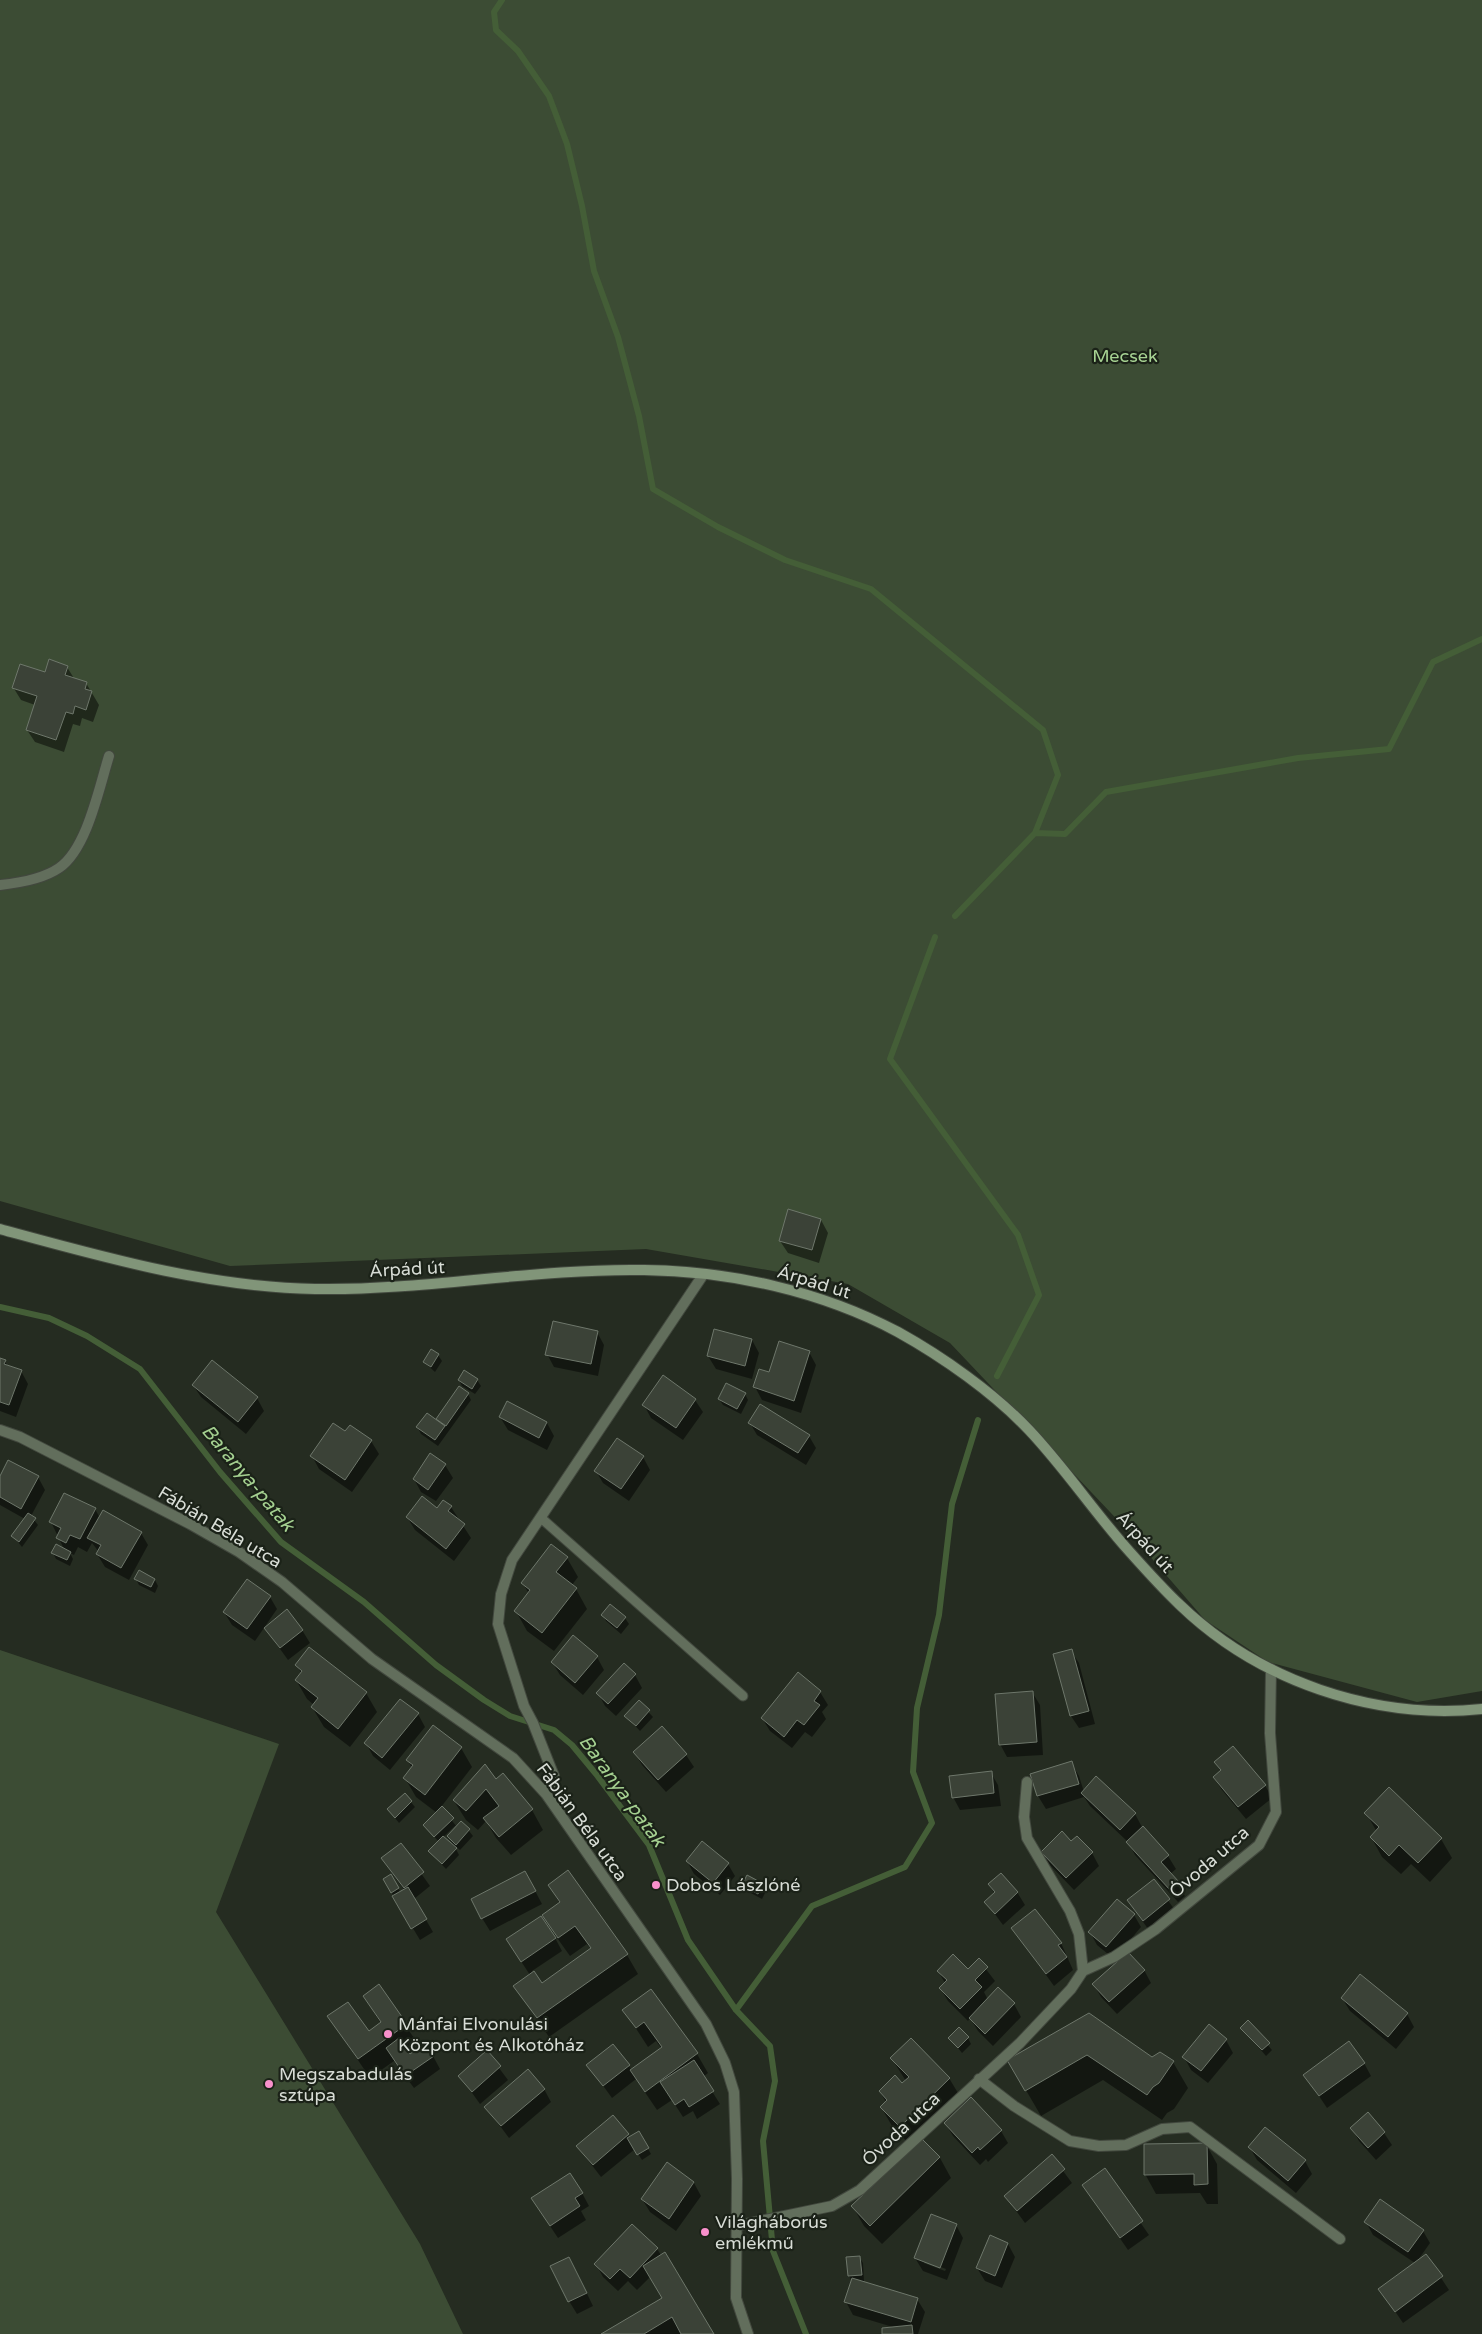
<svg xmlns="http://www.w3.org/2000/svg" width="1482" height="2334" font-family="'Varela Round',sans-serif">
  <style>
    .green { fill: #3c4c34 }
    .shadow { fill: #0007; fill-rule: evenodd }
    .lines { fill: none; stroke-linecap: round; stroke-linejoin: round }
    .stream { stroke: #445e37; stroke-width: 6 }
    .building { fill: #3b4237; stroke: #6e776b }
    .lane-casing { stroke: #42483e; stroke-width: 11 }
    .street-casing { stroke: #42483e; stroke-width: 12 }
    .secondary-casing { stroke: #42483e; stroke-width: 12 }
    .lane { stroke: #626e5c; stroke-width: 9 }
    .street { stroke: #626e5c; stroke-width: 10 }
    .secondary { stroke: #819579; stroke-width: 10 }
    .poi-dot { fill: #f890cb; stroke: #1b2218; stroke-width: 2 }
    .labels { text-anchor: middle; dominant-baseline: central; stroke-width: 4.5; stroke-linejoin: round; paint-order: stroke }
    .park-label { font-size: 18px; fill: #a7d393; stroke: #1b2218 }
    .street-label { font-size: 18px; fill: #d8ddd6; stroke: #1b2218 }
    .poi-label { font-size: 18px; fill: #d8ddd6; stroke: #1b2218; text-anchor: start }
    .water-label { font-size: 19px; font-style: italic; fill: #a4d090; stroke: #1b2218 }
  </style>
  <rect width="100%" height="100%" fill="#252c21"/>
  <!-- green -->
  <path class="green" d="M0,0H1482V1691L1417,1702L1268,1662L1205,1620L1128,1531L950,1343L848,1284L646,1249L230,1266L0,1201Z
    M0,1650L279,1744L216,1912L420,2244L463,2334H0Z"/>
  <!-- shadow -->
  <path class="shadow" d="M67,667L75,680L86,683L99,705L93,722L82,718L80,726L73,724L64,752L35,742L27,730L35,705L21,700L13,687Z
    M821,1220L828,1233L819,1263L788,1253L780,1241Z
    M597,1332L604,1345L598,1376L554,1367L547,1354Z
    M752,1340L759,1353L752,1379L716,1369L708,1356Z
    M809,1352L816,1365L801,1413L762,1400L755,1387L770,1374Z
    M438,1355L442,1361L435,1372L424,1362Z
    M0,1359L5,1361L8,1367L21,1371L28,1384L16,1417L0,1411Z
    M459,1380H477L481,1386L475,1394L462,1386Z
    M193,1385L257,1398L264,1411L246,1434L201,1397Z
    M459,1388L468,1394L471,1400L438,1446L421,1434L418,1428L436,1421Z
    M745,1394L748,1400L741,1414L723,1405L719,1399Z
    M695,1400L703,1412L683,1440L651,1418L644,1405Z
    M508,1403L547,1423L554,1436L547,1450L508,1430L500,1417Z
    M750,1423L809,1436L816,1448L806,1465L757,1435Z
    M350,1427L371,1441L379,1454L352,1492L319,1469L312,1456L346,1433Z
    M643,1457L650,1470L629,1501L603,1483L596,1471Z
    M445,1465L453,1478L436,1501L421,1492L414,1479Z
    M38,1477L45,1490L31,1516L38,1525L22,1547L13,1536L25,1519L0,1505V1478Z
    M443,1501L451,1507L471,1538L454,1561L415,1530L407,1517L437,1509Z
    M95,1509L100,1518L141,1533L148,1545L129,1580L105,1567L97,1554L99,1552L92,1543L87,1552L78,1547L74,1555L70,1553L73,1559L70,1566L56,1559L53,1553L65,1551L51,1522Z
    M567,1558L578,1577L572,1585L576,1589L587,1609L554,1651L527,1631L516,1611L529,1594L523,1583Z
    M136,1579L155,1580L158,1586L155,1593L139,1585Z
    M270,1597L277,1609L255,1641L232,1625L224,1612Z
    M610,1606L625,1618L629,1624L621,1634L606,1621L603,1615Z
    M265,1628L302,1630L310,1643L288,1660Z
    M1071,1651L1079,1663L1095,1724L1079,1728L1071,1716Z
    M597,1657L604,1670L583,1695L560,1675L552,1662Z
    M297,1665L366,1693L377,1712L350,1747L324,1727L312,1707L314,1705L307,1699L296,1680L301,1673Z
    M798,1674L820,1692L828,1705L822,1712L826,1719L812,1737L805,1732L792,1748L770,1731L762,1718Z
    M635,1675L642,1688L616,1716L605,1706L598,1693Z
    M1032,1692L1040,1705L1043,1755L1007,1757L1000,1744Z
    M639,1702L653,1717L640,1731L626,1716Z
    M418,1714L425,1727L390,1770L373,1756L366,1743Z
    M662,1728L686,1755L694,1767L666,1792L642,1765L635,1753Z
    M461,1748L472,1767L441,1807L457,1827L462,1822L473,1836L460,1850L454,1845L459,1855L446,1869L430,1852L439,1842L424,1825L437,1813L416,1797L405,1778L412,1768L408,1760ZM456,1825L457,1827L448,1836L454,1846L443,1837Z
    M1216,1762L1265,1785L1272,1798L1246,1819L1222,1790L1214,1778L1221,1772Z
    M1071,1763L1079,1776L1084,1792L1135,1814L1142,1827L1168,1856L1176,1869L1170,1874L1185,1896L1178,1902L1135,1855L1128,1842L1090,1806L1084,1797L1046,1809L1038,1796L1032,1774Z
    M991,1773L998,1785L1001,1806L960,1810L953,1797Z
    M496,1780L532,1810L543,1830L511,1855L496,1838L486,1821L478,1830L466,1820L454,1801Z
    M404,1794L415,1807L399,1823L388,1809Z
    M1366,1813L1441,1839L1452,1858L1430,1882L1411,1864L1401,1874L1382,1857L1371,1837L1377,1832Z
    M1077,1838L1092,1853L1099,1866L1074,1890L1050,1865L1042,1852L1071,1843Z
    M401,1845L430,1886L414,1899L433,1932L420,1940L384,1880L391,1876L401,1893L405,1891L382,1859Z
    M687,1861L728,1864L735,1876L720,1895L694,1874Z
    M1154,1881L1177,1913L1151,1933L1128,1901Z
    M532,1885L542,1904L490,1931L482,1918Z
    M550,1885L627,1955L638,1974L549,2037L515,1986L530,1975L515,1952L554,1936L562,1951L532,1971L541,1984L591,1949L587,1944L570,1956L555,1935L544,1915L560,1904Z
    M743,1885H763L766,1891L762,1899L747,1891Z
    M989,1885L1017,1892L1025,1905L1003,1925L986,1902L995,1894Z
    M1134,1915L1141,1927L1114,1959L1097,1945L1090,1932Z
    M1012,1928L1061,1943L1073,1970L1054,1986Z
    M979,1960L995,1981L984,1992L988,2000L1014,2004L1021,2017L993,2046L978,2031L970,2018L968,2021L948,2001L940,1988L945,1983L938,1971H968Z
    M1144,1970L1151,1983L1117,2014L1101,1997L1094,1985Z
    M379,1986L418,2044L407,2052L410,2055L433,2056L440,2069L414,2088L394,2061L370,2078L329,2017L369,2033L381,2024L364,1996Z
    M651,1991L697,2054L708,2073L703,2077L720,2104L697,2119L693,2111L683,2117L672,2100L657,2110L636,2079L612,2098L588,2065L629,2066L632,2071L662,2049L656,2041L648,2047L624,2010Z
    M1342,1998L1407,2014L1414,2027L1396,2049L1350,2011Z
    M1089,2015L1152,2058L1173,2062L1188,2088L1174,2109L1167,2113L1162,2120L1103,2080L1041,2116L1009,2061Z
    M1248,2022L1272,2050L1266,2056L1242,2028Z
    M950,2038H968L971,2044L962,2053Z
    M1226,2040L1233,2053L1208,2083L1191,2070L1184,2057Z
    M487,2052L508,2080L480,2104L460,2076Z
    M892,2059L949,2078L961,2098L911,2146L892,2126L881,2107L886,2102L880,2092L902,2085L906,2081Z
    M1364,2063L1371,2076L1327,2108L1305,2075Z
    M544,2089L551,2102L509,2138L486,2107Z
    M1368,2114L1384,2133L1392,2145L1376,2160L1359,2141L1352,2128Z
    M613,2116L630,2138L639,2133L651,2154L642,2160L635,2149L601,2177L577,2146Z
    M945,2123L1001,2131L1008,2143L988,2162L986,2159L980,2165L953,2136Z
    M1265,2128L1305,2161L1312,2174L1296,2193L1257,2160L1250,2148Z
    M922,2140L940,2158L951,2178L882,2244L864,2226L853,2207Z
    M1206,2144L1217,2164L1218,2204H1207L1200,2193L1156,2194L1145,2174Z
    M1052,2156L1072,2183L1025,2223L1005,2196Z
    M667,2164L694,2183L701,2196L676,2231L650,2212L642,2199Z
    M1104,2170L1149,2235L1128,2250L1083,2185Z
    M582,2193L589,2206L581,2211L586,2220L558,2238L540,2211Z
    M1366,2222L1423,2231L1430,2243L1418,2260L1426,2255L1449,2290L1403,2323L1380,2289L1415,2263L1373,2235Z
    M632,2225L657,2249L713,2334H603L663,2298L650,2277L637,2290L628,2281L618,2291L603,2277L596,2264Z
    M956,2225L963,2238L947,2280L923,2271L915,2258ZM924,2261L946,2269L945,2271L924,2263Z
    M1008,2244L1015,2257L1002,2288L985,2281L977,2268Z
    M859,2257L863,2263L864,2281L859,2282L917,2299L925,2312L918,2334H883L896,2328L853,2315L846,2302L852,2281L849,2276L847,2259Z
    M576,2271L593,2306L577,2314L569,2301Z"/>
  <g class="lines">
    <!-- stream -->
    <path class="stream" d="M502,0L494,12L496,30L518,51L549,96L567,144L582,206L594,271L618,337L639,416L653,489L718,527L785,560L871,589L1043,730L1058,775L1035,833L955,916
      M1035,833L1065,834L1106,792L1298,758L1389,749L1433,662L1482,639
      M935,937L890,1059L1018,1235L1039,1295L997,1376
      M0,1307L49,1318L87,1336L140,1369L220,1472L281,1542L364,1602L436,1665L484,1700L510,1716L554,1730L572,1745L596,1774L649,1845L688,1940L736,2010L770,2046L775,2081L763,2141L773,2251L806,2334
      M736,2010L812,1906L905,1867L932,1823L913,1772L917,1708L939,1615L952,1504L978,1420"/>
  </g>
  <!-- building -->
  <path class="building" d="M49,659L68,666L65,675L87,682L85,689L92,691L86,710L75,706L73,714L66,712L56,740L26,730L37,696L12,688L20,664L45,672Z
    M788,1209L821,1219L812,1250L779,1241Z
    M553,1321L598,1331L591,1364L545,1355Z
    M714,1329L752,1339L745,1366L707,1356Z
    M779,1341L810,1351L794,1401L753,1387L759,1369L769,1372Z
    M431,1349L439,1354L431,1367L423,1362Z
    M0,1358L6,1360L4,1364L22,1370L9,1405L0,1402Z
    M212,1360L258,1397L238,1422L192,1385Z
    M464,1370L478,1379L472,1389L458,1380Z
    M663,1375L696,1399L676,1428L642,1405Z
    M726,1383L746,1393L737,1409L718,1399Z
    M459,1386L469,1393L446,1426L436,1419Z
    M507,1401L547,1422L539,1438L499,1417Z
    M760,1404L810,1435L798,1453L748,1423Z
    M427,1413L445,1426L435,1440L416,1427Z
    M333,1423L345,1431L350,1425L372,1440L345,1480L310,1456Z
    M617,1438L644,1456L621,1489L594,1471Z
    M430,1453L446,1464L428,1490L413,1479Z
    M8,1460L39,1476L21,1509L0,1497V1476Z
    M64,1493L96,1508L80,1539L70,1535L66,1543L56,1538L61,1528L49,1522Z
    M422,1496L437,1508L443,1500L452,1506L448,1511L465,1524L446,1549L406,1517Z
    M103,1510L142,1532L121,1568L96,1554L101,1545L87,1538Z
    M28,1513L36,1518L19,1542L11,1536Z
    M56,1544L71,1552L67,1560L51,1553Z
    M551,1544L568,1557L556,1572L577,1588L542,1633L514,1611L530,1590L521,1583Z
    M139,1570L155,1579L151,1587L134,1579Z
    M247,1579L271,1596L247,1629L223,1612Z
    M610,1604L626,1617L617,1628L601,1615Z
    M287,1609L303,1630L280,1648L264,1628Z
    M573,1635L598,1656L575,1683L551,1662Z
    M309,1647L367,1692L338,1729L311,1707L318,1698L295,1680L302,1671L295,1665Z
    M1072,1649L1089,1711L1070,1716L1053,1654Z
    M624,1663L636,1674L608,1704L596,1693Z
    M798,1672L821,1691L814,1701L820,1705L804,1725L797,1720L784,1737L761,1718Z
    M1033,1691L1037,1742L999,1745L995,1694Z
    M400,1699L419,1713L382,1758L364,1743Z
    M639,1700L650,1710L636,1726L624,1716Z
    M433,1725L462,1747L425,1795L403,1778L413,1765L406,1760Z
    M662,1726L687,1754L658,1780L633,1752Z
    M1233,1746L1266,1785L1238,1807L1213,1777L1221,1770L1214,1762Z
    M1072,1761L1079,1784L1037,1796L1030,1774Z
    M485,1764L496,1779L503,1773L533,1809L499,1837L483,1818L499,1806L486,1789L466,1811L453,1800Z
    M992,1771L994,1793L952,1798L949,1776Z
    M1096,1776L1136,1813L1120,1830L1081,1793Z
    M1389,1787L1442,1838L1418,1863L1399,1845L1389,1856L1370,1837L1379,1827L1364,1813Z
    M405,1793L412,1801L395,1818L387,1809Z
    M442,1806L454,1818L434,1837L423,1825Z
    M461,1821L470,1829L456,1845L447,1836Z
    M1143,1826L1169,1855L1161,1862L1179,1882L1170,1890L1126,1842Z
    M1062,1831L1071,1841L1077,1836L1093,1852L1066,1878L1041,1852Z
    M443,1836L457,1848L442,1864L428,1851Z
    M702,1841L729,1863L713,1883L686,1861Z
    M401,1843L424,1872L404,1888L381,1858Z
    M568,1870L628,1954L537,2018L513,1986L534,1971L542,1983L591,1948L575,1926L558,1938L542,1915L560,1902L548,1885Z
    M525,1871L536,1891L481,1919L471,1899Z
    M1001,1873L1018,1892L995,1914L984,1902L995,1892L988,1884Z
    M391,1874L399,1888L391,1893L383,1879Z
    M747,1875L764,1884L758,1894L742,1885Z
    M1154,1879L1170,1899L1143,1921L1127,1900Z
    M408,1887L427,1919L411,1929L392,1896Z
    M1117,1899L1135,1914L1106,1947L1088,1932Z
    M1035,1909L1062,1943L1058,1945L1067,1957L1046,1974L1011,1928Z
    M541,1916L556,1938L521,1962L506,1939Z
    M1128,1952L1145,1970L1109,2002L1092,1984Z
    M953,1954L968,1969L979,1958L988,1967L975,1980L982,1987L960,2009L939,1988L947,1980L937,1971Z
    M1360,1974L1408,2013L1388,2037L1341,1998Z
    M379,1984L407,2024L358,2059L327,2016L348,2002L369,2031L381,2022L363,1996Z
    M998,1987L1015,2003L985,2034L969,2018Z
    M651,1989L698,2053L645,2092L630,2070L662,2047L644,2022L636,2028L622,2010Z
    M1089,2013L1152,2057L1160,2052L1174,2061L1159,2083L1153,2087L1147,2095L1087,2055L1025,2091L1007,2060Z
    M1248,2020L1270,2043L1262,2050L1240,2028Z
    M1209,2024L1227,2039L1201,2071L1182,2057Z
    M959,2027L969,2037L958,2048L948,2038Z
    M399,2038L410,2054L425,2043L434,2056L405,2076L386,2048Z
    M911,2038L950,2078L900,2127L880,2107L887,2100L879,2091L895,2075L902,2083L909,2077L890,2058Z
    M1349,2041L1365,2063L1319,2096L1303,2075Z
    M613,2044L630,2065L603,2086L586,2065Z
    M487,2050L501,2066L472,2092L458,2076Z
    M694,2060L714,2091L689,2107L684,2099L675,2105L660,2082Z
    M528,2069L545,2089L501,2126L484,2107Z
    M971,2097L1002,2130L980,2150L978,2147L972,2153L944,2123Z
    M1368,2112L1385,2132L1368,2148L1350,2128Z
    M613,2115L629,2134L593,2165L576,2146Z
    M1265,2127L1306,2160L1288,2181L1248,2147Z
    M639,2131L649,2148L637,2155L627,2138Z
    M922,2139L940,2157L870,2226L851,2206Z
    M1207,2143L1208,2184L1194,2185V2174L1144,2175V2144Z
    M1052,2154L1065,2169L1017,2211L1004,2196Z
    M667,2162L694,2182L669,2219L641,2199Z
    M1105,2168L1143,2221L1120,2238L1082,2185Z
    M570,2173L583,2193L575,2198L580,2206L550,2226L531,2198Z
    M1380,2199L1424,2230L1408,2252L1364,2222Z
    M931,2214L957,2224L940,2268L914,2258Z
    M632,2224L658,2248L630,2278L620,2269L610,2279L594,2264Z
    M990,2235L1008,2243L995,2276L976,2268Z
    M665,2252L714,2334H681L672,2317L644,2334H601L662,2298L643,2266Z
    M1426,2254L1443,2276L1395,2312L1378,2289Z
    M860,2256L862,2275L848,2276L846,2257Z
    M569,2257L587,2293L568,2302L550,2266Z
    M852,2278L918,2298L911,2322L844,2302Z
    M912,2325L913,2334H882V2328Z"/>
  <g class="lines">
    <!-- lane casing -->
    <g class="lane-casing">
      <path id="lane" d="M541,1518L743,1696"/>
    </g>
    <!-- street casing -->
    <g class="street-casing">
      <path id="street" d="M0,885C19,883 43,879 59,868C87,849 99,788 109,756
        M0,1430L20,1437L190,1524L239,1552L282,1582L372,1659L513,1758L546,1794L706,2024L725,2063L734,2092L737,2179L736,2298L748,2334
        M546,1794L554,1776L533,1723L524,1706L498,1624L501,1594L512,1560L703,1275
        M1083,1971L1114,1957L1156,1929L1259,1845L1276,1812L1270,1733L1271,1669
        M979,2079L1014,2106L1070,2141L1099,2146L1126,2145L1162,2129L1190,2127L1340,2239
        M736,2226L832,2206L860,2190L1020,2043L1071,1989L1083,1971L1079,1934L1070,1911L1027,1838L1024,1817L1027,1782"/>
    </g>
    <!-- secondary casing -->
    <g class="secondary-casing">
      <path id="secondary" d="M0,1229C103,1257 207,1287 315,1289C425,1291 534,1268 644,1270C730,1271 821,1291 898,1332C943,1357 994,1393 1029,1430C1065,1468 1094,1512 1129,1551C1145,1569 1162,1588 1180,1605C1259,1681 1373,1720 1482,1709"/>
    </g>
    <!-- lane -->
    <use href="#lane" class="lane"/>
    <!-- street -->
    <use href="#street" class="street"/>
    <!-- secondary -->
    <use href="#secondary" class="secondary"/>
  </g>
  <!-- markers -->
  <g class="poi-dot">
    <circle cx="656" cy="1885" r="5"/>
    <circle cx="388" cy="2034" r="5"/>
    <circle cx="269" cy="2084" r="5"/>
    <circle cx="705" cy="2232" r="5"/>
  </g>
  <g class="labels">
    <!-- park labels -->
    <g class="park-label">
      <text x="1125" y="356">Mecsek</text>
    </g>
    <!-- street labels -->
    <g class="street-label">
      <text transform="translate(407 1269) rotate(-3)">Árpád út</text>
      <text transform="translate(814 1282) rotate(17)">Árpád út</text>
      <text transform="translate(220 1527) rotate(31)">Fábián Béla utca</text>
      <text transform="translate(1145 1542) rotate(48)">Árpád út</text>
      <text transform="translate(582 1822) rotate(54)">Fábián Béla utca</text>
      <text transform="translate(1209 1862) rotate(-41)">Óvoda utca</text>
      <text transform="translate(901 2129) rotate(-43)">Óvoda utca</text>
    </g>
    <!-- poi labels -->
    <g class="poi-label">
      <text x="666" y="1885">Dobos Lászlóné</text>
      <text x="398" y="2024">Mánfai Elvonulási<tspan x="398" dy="21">Központ és Alkotóház</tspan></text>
      <text x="279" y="2074">Megszabadulás<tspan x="279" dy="21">sztúpa</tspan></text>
      <text x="715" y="2222">Világháborús<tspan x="715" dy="21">emlékmű</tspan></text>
    </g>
    <!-- water labels -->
    <g class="water-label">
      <text transform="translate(248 1478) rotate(50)">Baranya-patak</text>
      <text transform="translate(622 1791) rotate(54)">Baranya-patak</text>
    </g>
  </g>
</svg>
